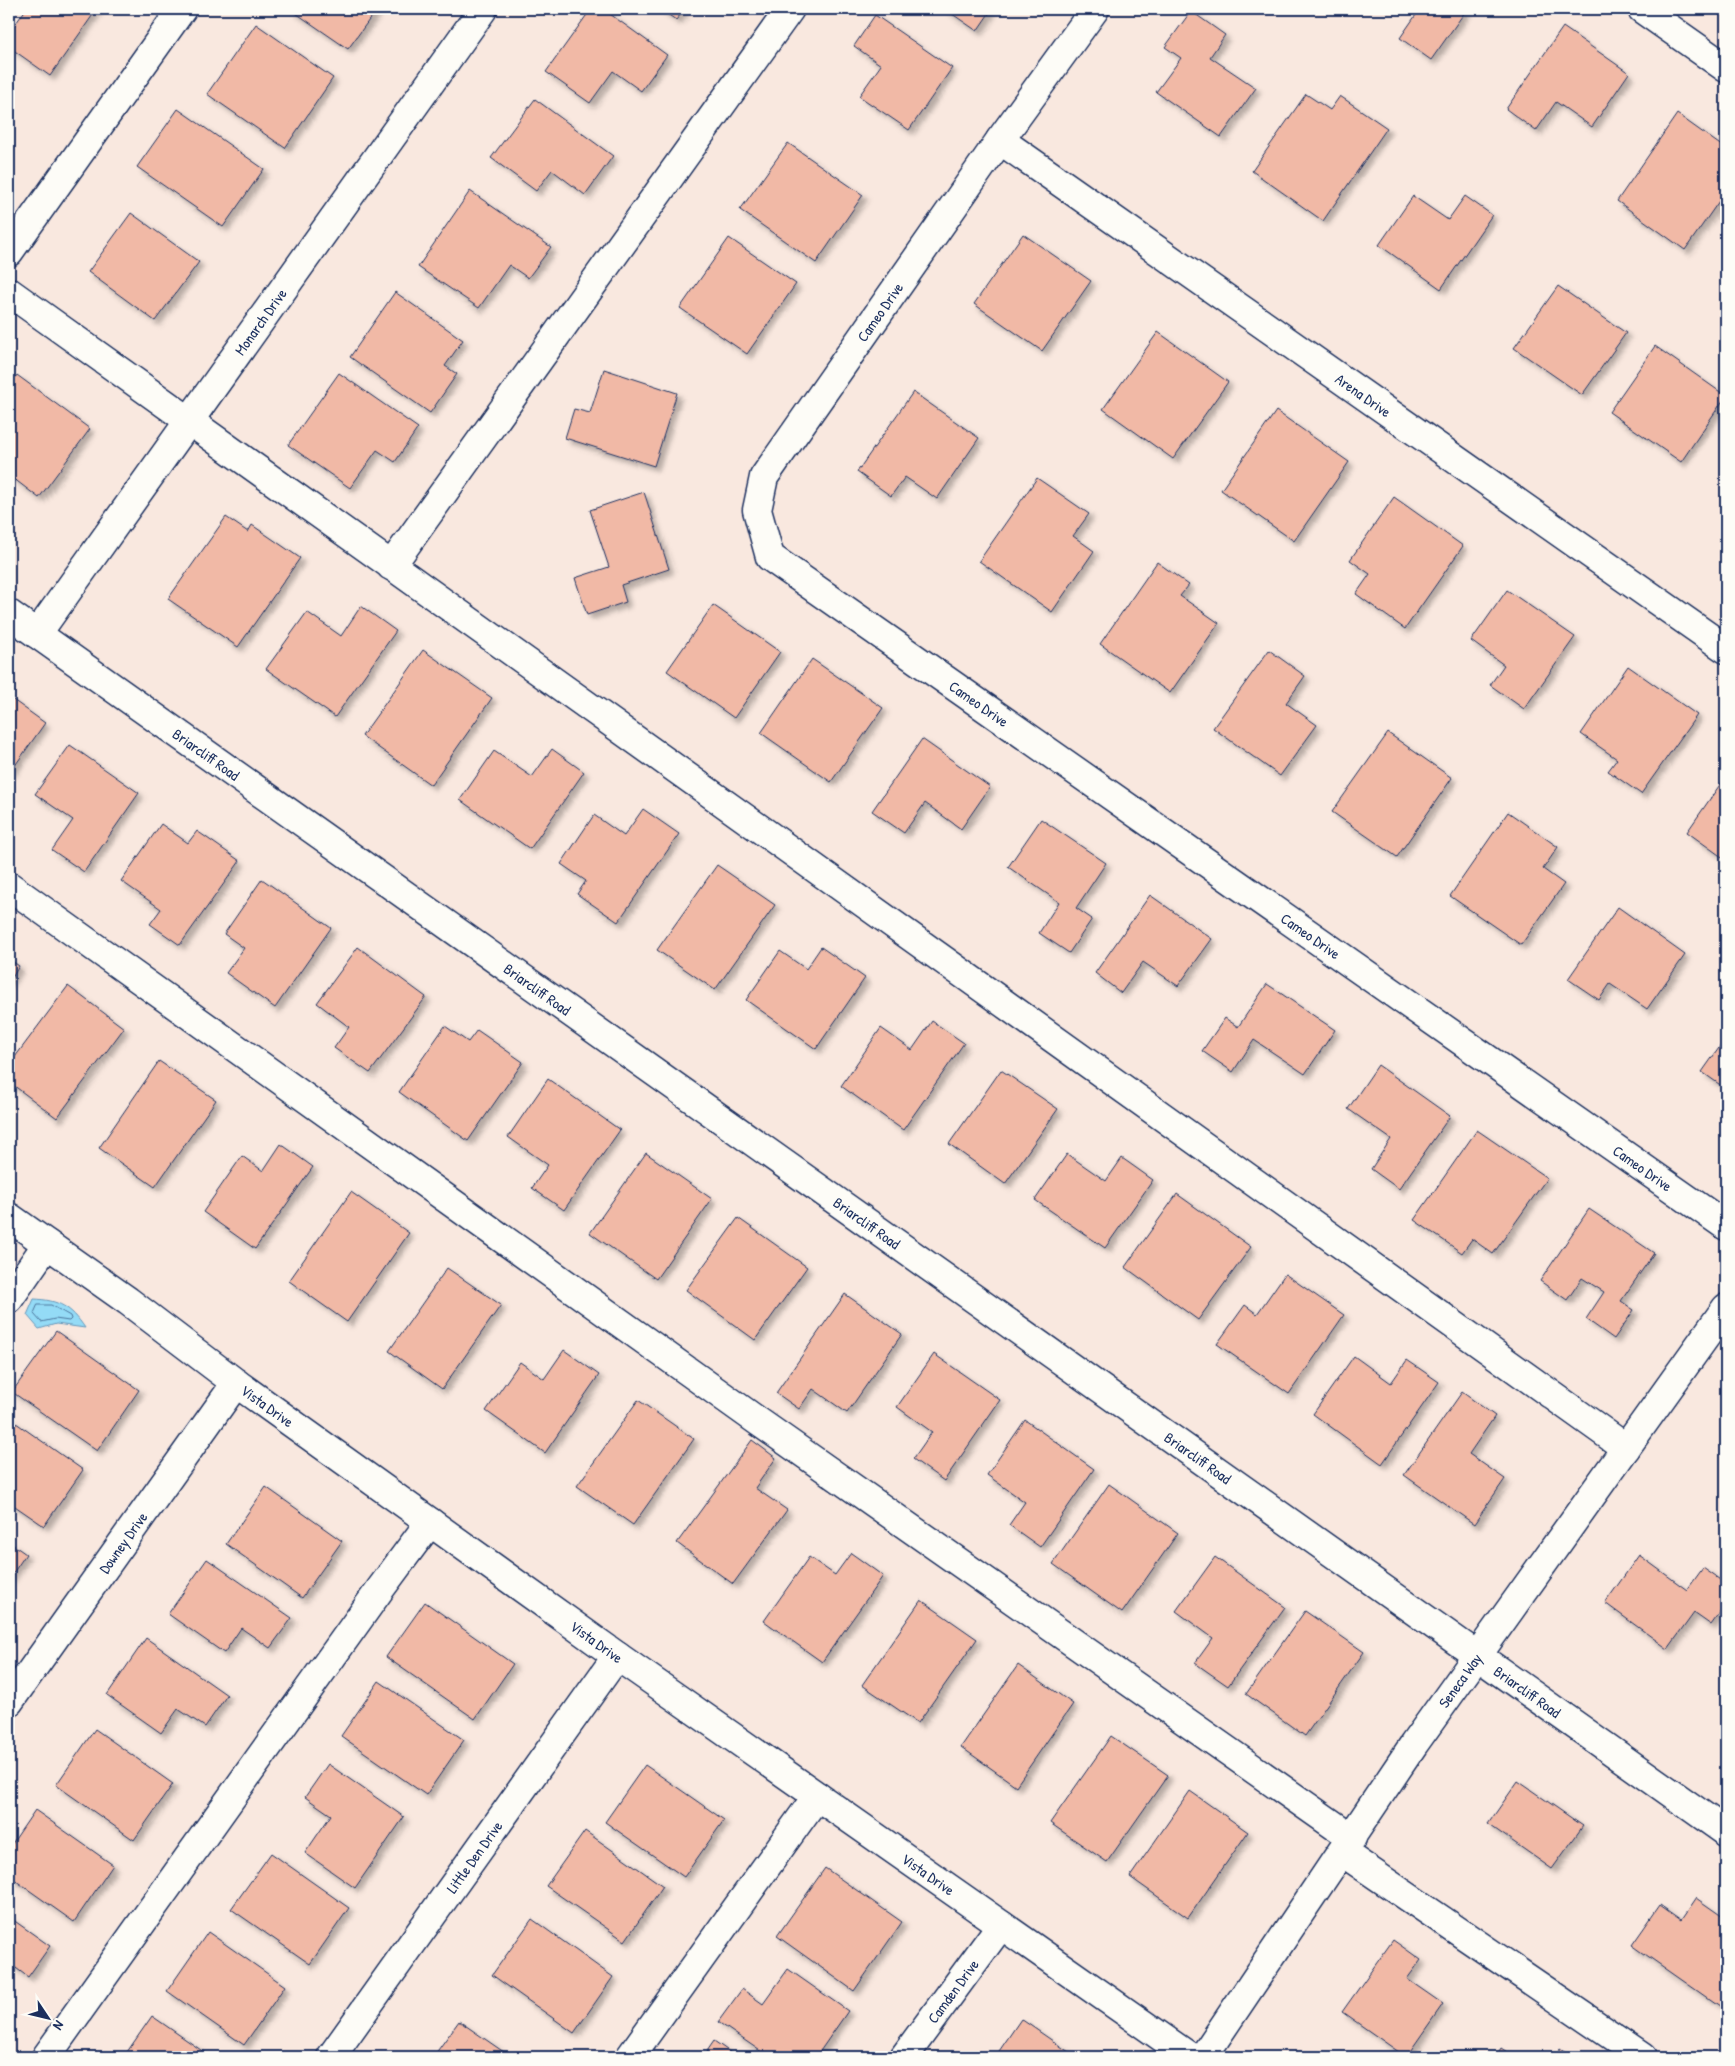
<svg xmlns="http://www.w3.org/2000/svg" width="1735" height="2066" font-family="'Patrick Hand',sans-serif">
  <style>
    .water { fill: #94dbf6; stroke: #6496b9 }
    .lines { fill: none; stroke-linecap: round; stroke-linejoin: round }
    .shore { stroke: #4b749b; stroke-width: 1 }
    .building { fill: #f1b9a6; stroke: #1b2f5e; filter: url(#shadow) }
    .minor-casing { stroke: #1b2f5e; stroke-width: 31 }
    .minor { stroke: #fdfcf7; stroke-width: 28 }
    .labels { text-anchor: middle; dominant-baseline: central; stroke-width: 4; stroke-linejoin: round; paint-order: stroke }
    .street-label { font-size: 15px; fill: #1b2f5e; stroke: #fdfcf7 }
  </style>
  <defs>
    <filter id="shadow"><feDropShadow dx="4.5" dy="4.5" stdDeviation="2.5" flood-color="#0004"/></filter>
  </defs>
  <rect width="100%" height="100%" fill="#f9e8df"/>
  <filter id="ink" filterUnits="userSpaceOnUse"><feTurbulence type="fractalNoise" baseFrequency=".02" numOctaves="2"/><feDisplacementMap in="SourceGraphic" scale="10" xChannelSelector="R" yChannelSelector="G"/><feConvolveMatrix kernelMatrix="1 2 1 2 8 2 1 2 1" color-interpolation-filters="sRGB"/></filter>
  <g filter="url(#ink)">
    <!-- water -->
    <path class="water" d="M34,1299C59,1300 71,1307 85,1328L56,1324L39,1329L27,1315Z"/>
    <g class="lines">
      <!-- shore -->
      <path class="shore" d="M38,1305H51L70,1316L71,1319L69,1321L55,1319L41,1322L34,1314Z"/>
    </g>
    <!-- building -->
    <path class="building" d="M26,9H97L50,76L9,47V33Z
      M290,9H377L348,49Z
      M591,9H603L667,55L641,91L613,71L590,103L546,72Z
      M660,9H685L676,20Z
      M945,9H992L977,31Z
      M1420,9H1467L1431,60L1400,38Z
      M1191,11L1225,35L1210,57L1256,88L1221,137L1156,92L1181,58L1165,47Z
      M875,15L952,68L909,130L859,96L881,65L854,46Z
      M256,24L333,78L285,148L207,94Z
      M1563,27L1629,73L1592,127L1556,102L1536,131L1506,109Z
      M1306,94L1330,110L1340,96L1387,128L1323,221L1252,171Z
      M535,99L613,156L585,195L552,170L536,191L491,158Z
      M178,109L264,169L223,227L137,167Z
      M1677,114L1726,149V191L1685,250L1617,201Z
      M788,143L863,195L816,263L740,210Z
      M470,191L551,247L528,278L509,265L479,308L418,267Z
      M1413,196L1448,220L1465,196L1492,215L1441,289L1379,245Z
      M131,213L199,262L155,321L88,272Z
      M1023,234L1091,281L1042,351L974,304Z
      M729,238L796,284L747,354L680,308Z
      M1558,286L1626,333L1582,395L1514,348Z
      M395,292L463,340L445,366L457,374L430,413L350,357Z
      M1158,332L1228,382L1173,459L1103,409Z
      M1655,346L1726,396L1681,462L1609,412Z
      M604,369L677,393L654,466L565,438L574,409L590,413Z
      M339,373L418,428L395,462L377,450L350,488L288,445Z
      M17,375L90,429L39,498L9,475V386Z
      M913,392L979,438L937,499L905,477L891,496L857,472Z
      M1276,411L1349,462L1294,541L1221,490Z
      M1037,478L1089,514L1073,536L1094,551L1052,612L979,561Z
      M644,492L669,569L621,585L626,602L587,615L575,578L609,567L590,510Z
      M1394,497L1463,546L1405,629L1356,594L1370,574L1350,560Z
      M226,517L248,532L252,525L300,558L238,647L168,599Z
      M1157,562L1189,585L1180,596L1219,623L1170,693L1100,644Z
      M1507,590L1575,637L1524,709L1490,685L1504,665L1471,641Z
      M713,605L780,652L734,718L667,671Z
      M361,606L396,631L335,717L266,669L307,612L341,636Z
      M423,650L492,698L431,785L362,736Z
      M1269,650L1305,676L1286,703L1317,725L1280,776L1213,728Z
      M812,659L883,708L831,782L761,733Z
      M1628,666L1697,715L1641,794L1608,771L1617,759L1581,734Z
      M9,697L45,723L9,774Z
      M1388,733L1452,778L1397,857L1332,812Z
      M922,739L990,787L961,829L925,803L904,833L872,811Z
      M70,745L139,793L84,872L52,850L73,820L35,794Z
      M552,749L584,772L530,849L460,800L494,751L532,777Z
      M1726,776V860L1687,832Z
      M643,809L679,834L618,922L577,894L586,881L561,864L594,815L624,836Z
      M1508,812L1558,847L1543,869L1564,884L1521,945L1450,896Z
      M1041,819L1106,863L1076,908L1092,919L1069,953L1039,933L1059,902L1008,867Z
      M161,824L188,843L197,831L240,861L180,945L150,924L161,909L121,881Z
      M717,865L775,905L715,990L657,950Z
      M262,879L331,928L275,1008L226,973L244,948L224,934Z
      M1150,895L1212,939L1178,986L1143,962L1121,993L1095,973Z
      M1618,907L1685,955L1647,1009L1610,984L1599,1000L1568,979Z
      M358,947L426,997L370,1073L334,1048L349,1027L317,1003Z
      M821,947L865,978L816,1049L746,1000L780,951L806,969Z
      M9,959L19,966L9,983Z
      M1267,984L1335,1030L1305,1074L1254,1040L1233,1072L1202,1051L1225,1018L1238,1027Z
      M68,986L124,1028L57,1118L9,1082V1065Z
      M932,1021L964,1043L903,1130L841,1086L881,1028L912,1050Z
      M445,1026L468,1042L477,1030L523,1062L468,1141L399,1092Z
      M1726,1038V1089L1702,1072Z
      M159,1061L216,1100L155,1187L99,1148Z
      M1378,1065L1450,1116L1399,1189L1371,1169L1391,1139L1348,1109Z
      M1001,1070L1058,1109L1005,1184L949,1144Z
      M548,1079L620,1130L564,1210L532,1188L548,1165L508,1137Z
      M1477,1130L1547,1178L1493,1254L1472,1239L1462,1253L1414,1220Z
      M281,1144L313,1167L255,1249L203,1212L242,1156L263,1171Z
      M646,1153L712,1199L656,1279L590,1233Z
      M1067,1154L1106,1181L1122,1158L1153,1180L1105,1248L1035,1200Z
      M351,1192L409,1233L347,1322L289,1281Z
      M1177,1194L1251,1247L1198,1320L1125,1267Z
      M1589,1209L1654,1253L1621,1301L1634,1310L1614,1339L1586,1319L1604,1292L1582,1278L1567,1300L1540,1281Z
      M738,1218L807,1267L755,1340L686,1290Z
      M447,1268L501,1305L442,1389L389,1351Z
      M1285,1274L1344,1315L1289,1394L1217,1344L1245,1305L1257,1314Z
      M845,1294L902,1334L847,1413L813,1389L799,1409L776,1393Z
      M56,1331L139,1390L97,1451L12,1392Z
      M564,1350L599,1375L545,1453L486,1411L520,1362L544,1379Z
      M934,1354L1000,1400L944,1481L913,1459L932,1432L897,1407Z
      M1354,1356L1391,1383L1407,1360L1439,1382L1382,1464L1313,1414Z
      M1462,1392L1495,1416L1469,1454L1505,1479L1474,1524L1404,1475Z
      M638,1400L694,1439L633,1525L577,1486Z
      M9,1418L83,1470L44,1526L9,1502Z
      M1025,1420L1094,1469L1040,1547L1009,1525L1025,1502L987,1475Z
      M752,1440L776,1458L755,1488L787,1510L733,1584L677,1543Z
      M1109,1484L1178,1533L1122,1613L1053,1564Z
      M266,1487L342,1541L302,1598L226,1544Z
      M9,1542L26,1554L9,1579Z
      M851,1553L883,1576L822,1662L764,1621L809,1557L835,1575Z
      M1639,1555L1687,1590L1703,1568L1726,1584V1604L1711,1625L1694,1613L1668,1649L1605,1603Z
      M1215,1557L1285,1607L1228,1686L1195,1663L1213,1638L1176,1611Z
      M207,1559L292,1618L270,1648L241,1628L224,1653L168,1614Z
      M921,1600L977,1639L918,1723L862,1685Z
      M425,1602L513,1664L475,1719L386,1657Z
      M1305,1611L1364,1652L1305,1736L1246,1694Z
      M146,1638L227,1695L205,1727L178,1709L161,1733L107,1695Z
      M1018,1665L1073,1704L1016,1786L961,1747Z
      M379,1681L464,1740L426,1795L341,1736Z
      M95,1729L173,1784L134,1840L56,1785Z
      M1111,1736L1168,1775L1107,1862L1050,1823Z
      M328,1764L404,1817L355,1888L305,1853L331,1815L305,1797Z
      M645,1765L724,1820L684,1877L605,1822Z
      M1518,1781L1583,1826L1552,1869L1488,1824Z
      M1190,1791L1248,1832L1188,1918L1130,1877Z
      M35,1810L113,1865L74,1922L9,1876V1848Z
      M585,1831L663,1886L625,1941L546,1886Z
      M271,1853L349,1908L310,1964L231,1909Z
      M825,1868L902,1922L854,1991L777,1936Z
      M1696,1898L1726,1919V2011L1632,1945L1660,1905L1681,1920Z
      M9,1917L50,1946L28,1977L9,1963Z
      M532,1919L613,1977L574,2033L492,1975Z
      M208,1932L285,1986L244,2045L167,1991Z
      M1393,1940L1421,1960L1407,1979L1443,2004L1406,2057L1342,2012Z
      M788,1969L848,2011L816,2057H769L718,2022L742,1989L763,2004Z
      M152,2016L211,2057H134L127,2052Z
      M1021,2019L1076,2057H995Z
      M459,2021L511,2057H433Z
      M714,2041L737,2057H703Z
      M1501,2048L1515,2057H1495Z
      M1560,2048L1573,2057H1554Z"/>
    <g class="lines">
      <!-- minor casing -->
      <g class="minor-casing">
        <g id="minor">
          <path id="s1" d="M1095,9L1000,140L764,477L757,510L770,557L1726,1226"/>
          <path d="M1642,9L1726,68"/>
          <path id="s2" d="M1000,140L1726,649"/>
          <path d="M9,252L182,9"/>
          <path d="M9,292L1626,1448"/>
          <path d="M391,566L790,9"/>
          <path id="s3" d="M9,614L1726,1832"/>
          <path id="s4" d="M37,634L483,9"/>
          <path d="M9,886L759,1422L1352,1838"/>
          <path id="s5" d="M9,1217L128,1301L236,1383L617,1656L1190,2057"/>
          <path d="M9,1299L47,1244"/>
          <path id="s6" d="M9,1702L236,1383"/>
          <path d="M1342,1852L1643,2057"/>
          <path d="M46,2057L381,1588L430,1522"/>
          <path id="s7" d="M331,2057L617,1656"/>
          <path d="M630,2057L817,1796"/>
          <path id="s8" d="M904,2057L1001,1925"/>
          <path id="s9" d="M1203,2057L1414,1744L1726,1308"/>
        </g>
      </g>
      <!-- minor -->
      <use href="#minor" class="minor"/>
    </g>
  </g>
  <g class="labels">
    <!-- street labels -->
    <g class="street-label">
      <text transform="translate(880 312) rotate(-55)">Cameo Drive</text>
      <text stroke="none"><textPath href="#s4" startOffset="384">Monarch Drive</textPath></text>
      <text stroke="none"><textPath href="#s2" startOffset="444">Arena Drive</textPath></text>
      <text stroke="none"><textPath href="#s1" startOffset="911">Cameo Drive</textPath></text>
      <text stroke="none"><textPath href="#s3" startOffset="242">Briarcliff Road</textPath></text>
      <text stroke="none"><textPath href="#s1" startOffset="1316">Cameo Drive</textPath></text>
      <text stroke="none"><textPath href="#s3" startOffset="648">Briarcliff Road</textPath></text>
      <text stroke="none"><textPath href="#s1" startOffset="1721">Cameo Drive</textPath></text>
      <text stroke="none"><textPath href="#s3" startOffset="1052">Briarcliff Road</textPath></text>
      <text stroke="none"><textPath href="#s5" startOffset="320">Vista Drive</textPath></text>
      <text stroke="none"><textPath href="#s3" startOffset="1458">Briarcliff Road</textPath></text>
      <text stroke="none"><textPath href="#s6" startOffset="196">Downey Drive</textPath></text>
      <text stroke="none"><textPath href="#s5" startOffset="725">Vista Drive</textPath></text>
      <text stroke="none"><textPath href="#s9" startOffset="456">Seneca Way</textPath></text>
      <text stroke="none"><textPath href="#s3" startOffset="1862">Briarcliff Road</textPath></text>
      <text stroke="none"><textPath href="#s7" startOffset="246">Little Den Drive</textPath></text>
      <text stroke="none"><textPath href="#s5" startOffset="1130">Vista Drive</textPath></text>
      <text stroke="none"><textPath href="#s8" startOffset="82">Camden Drive</textPath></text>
    </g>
  </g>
  <!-- margin -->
  <rect width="1735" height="2066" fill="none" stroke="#fdfcf7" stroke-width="30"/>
  <rect x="15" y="15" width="1705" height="2036" fill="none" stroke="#1b2f5e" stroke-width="2" filter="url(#ink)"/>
  <!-- north arrow -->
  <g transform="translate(48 2018) rotate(125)" stroke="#fdfcf7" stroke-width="4" paint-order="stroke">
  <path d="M0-4L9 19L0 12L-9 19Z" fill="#1b2f5e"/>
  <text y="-8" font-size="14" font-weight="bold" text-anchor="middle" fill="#1b2f5e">N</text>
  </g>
</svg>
